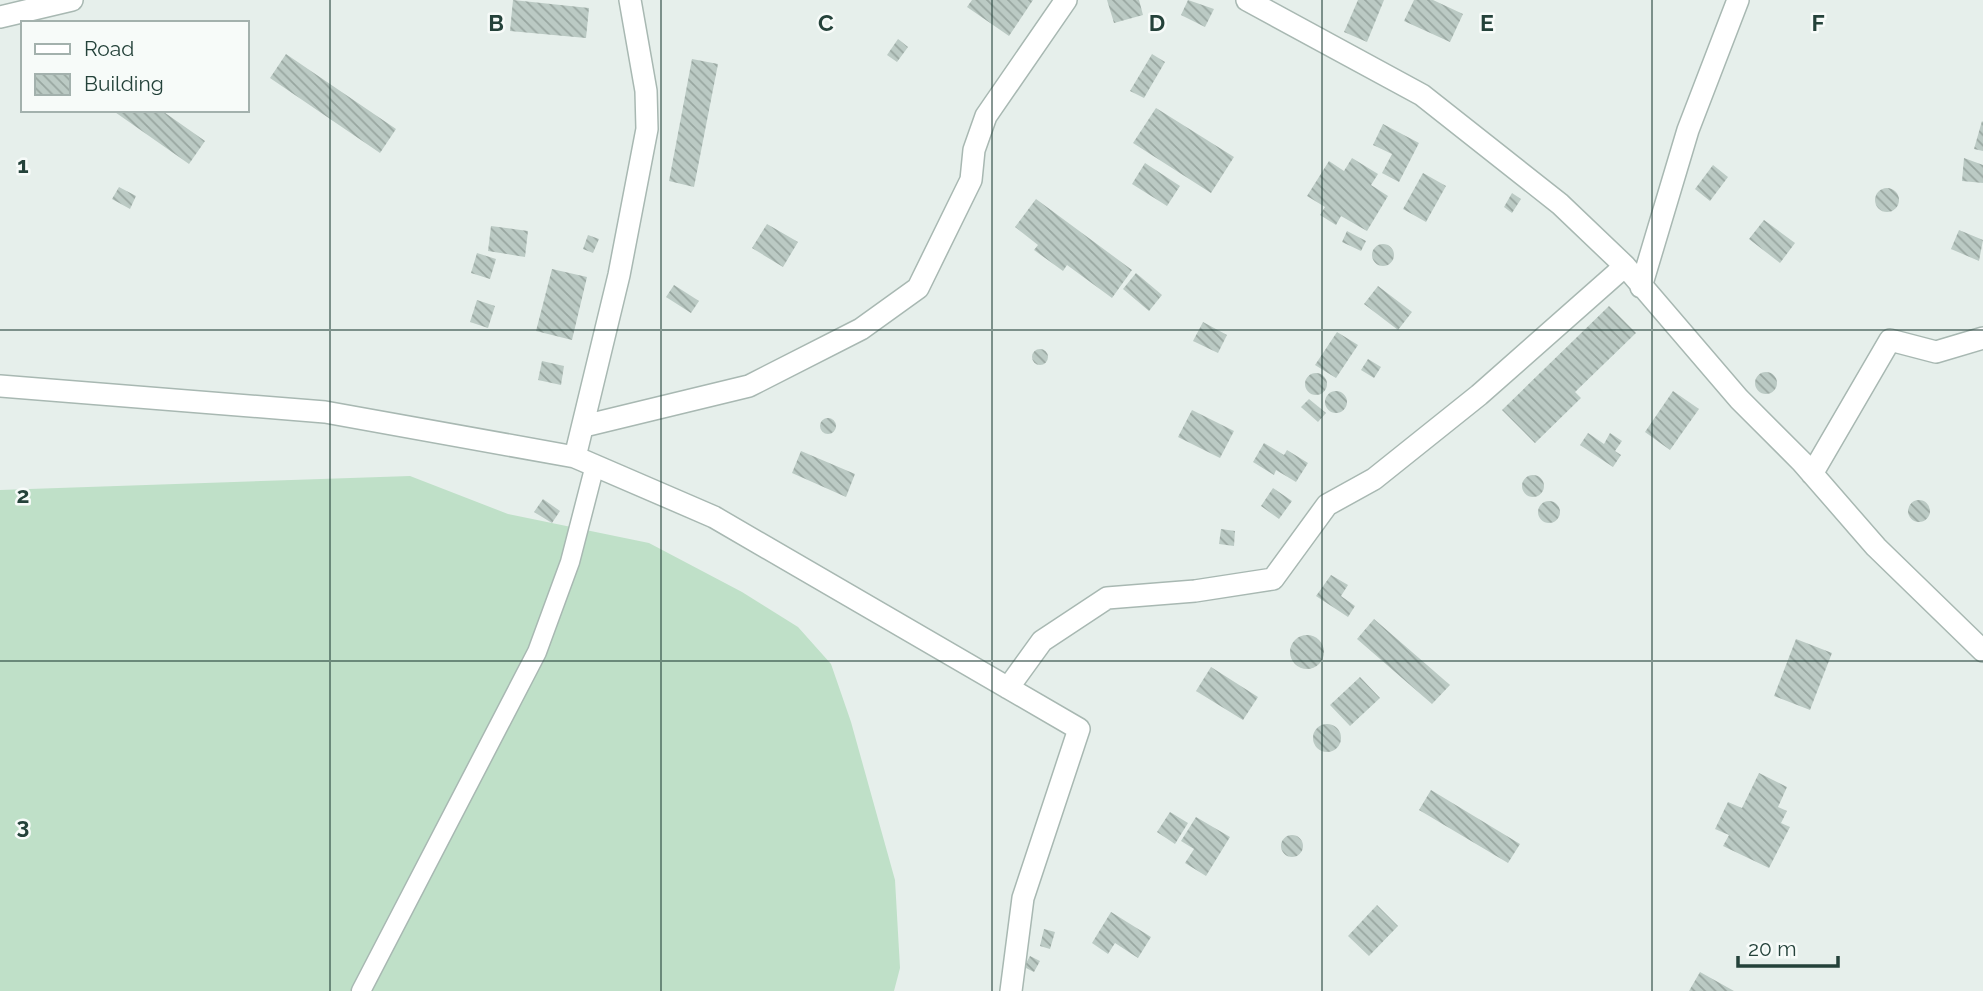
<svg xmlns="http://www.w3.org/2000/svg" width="1983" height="991" font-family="Raleway,sans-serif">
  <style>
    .grass { fill: #bfe0c8 }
    .building { fill: url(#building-back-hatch) }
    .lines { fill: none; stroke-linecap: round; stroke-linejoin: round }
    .lane-casing { stroke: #a8b8b2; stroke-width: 21 }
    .street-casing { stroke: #a8b8b2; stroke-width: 24 }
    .lane { stroke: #fff; stroke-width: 18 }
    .street { stroke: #fff; stroke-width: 21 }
    .grid { fill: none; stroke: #24423a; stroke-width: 2; stroke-opacity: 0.55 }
    .grid-label { font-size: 23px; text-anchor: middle; font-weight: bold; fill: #24423a; stroke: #f7fbf9; stroke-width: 5; stroke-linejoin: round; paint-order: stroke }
  </style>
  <defs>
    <pattern id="building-back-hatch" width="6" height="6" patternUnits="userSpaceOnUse" patternTransform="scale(1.75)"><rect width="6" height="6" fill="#bbcac4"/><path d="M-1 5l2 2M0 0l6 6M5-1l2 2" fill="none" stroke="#98a6a0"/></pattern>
  </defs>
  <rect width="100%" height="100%" fill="#e6efeb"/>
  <!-- grass -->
  <path class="grass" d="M410,476L508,514L649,543L742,592L798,627L831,664L851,722L895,880L900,968L894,991H0V490Z"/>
  <!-- building -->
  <path class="building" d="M513,0L589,8L586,38L510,31Z
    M972,0H1033L1009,36L967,7Z
    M1107,0H1139L1143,15L1114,23Z
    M1188,0L1214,9L1205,27L1181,15Z
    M1358,0H1384L1367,42L1344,32Z
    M1414,0H1433L1463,14L1450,42L1404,21Z
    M898,39L908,47L897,62L887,55Z
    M286,54L396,129L380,153L270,78Z
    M1152,54L1165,62L1144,98L1130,91Z
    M692,59L718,64L694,187L669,181Z
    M1156,108L1234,157L1211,193L1133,143Z
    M112,110H161L205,141L189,164Z
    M1982,121L1983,122V151L1974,149Z
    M1383,124L1419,143L1399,182L1382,173L1392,154L1373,145Z
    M1352,158L1378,174L1371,185L1388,196L1367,231L1341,216L1336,225L1320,215L1325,207L1307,196L1329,161L1344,171Z
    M1964,158L1983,165V183L1962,181Z
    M1145,163L1180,186L1167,206L1132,184Z
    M1713,165L1728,177L1710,201L1695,189Z
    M1423,173L1446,186L1426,222L1403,209Z
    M119,187L136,196L130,209L112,199Z
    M1875 200a12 12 0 1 1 24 0a12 12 0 1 1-24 0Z
    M1512,193L1521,199L1512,213L1504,207Z
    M1036,199L1132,270L1112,298L1067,265L1063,271L1034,250L1038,245L1015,227Z
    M1764,220L1795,243L1780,263L1749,239Z
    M767,224L798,242L783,267L752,248Z
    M491,226L528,231L525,257L488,251Z
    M1959,230L1983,240L1979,261L1951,249Z
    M1347,231L1366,241L1361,251L1342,242Z
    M588,235L599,239L593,253L583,249Z
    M1372 255a11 11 0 1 1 22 0a11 11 0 1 1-22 0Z
    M477,253L496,259L490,279L471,273Z
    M552,269L587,277L572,340L536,331Z
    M1136,273L1162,295L1149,311L1123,289Z
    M674,285L699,301L691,313L666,297Z
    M1378,286L1412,312L1398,330L1364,304Z
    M477,300L495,306L488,328L470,322Z
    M1609,306L1636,333L1575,392L1581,398L1535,443L1502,410Z
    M1203,322L1227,335L1218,353L1193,341Z
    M1337,332L1358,345L1336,378L1315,365Z
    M1032 357a8 8 0 1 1 16 0a8 8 0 1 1-16 0Z
    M1368,359L1381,367L1374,378L1361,370Z
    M542,361L564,366L561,385L538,380Z
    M1755 383a11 11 0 1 1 22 0a11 11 0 1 1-22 0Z
    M1305 384a11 11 0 1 1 22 0a11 11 0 1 1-22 0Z
    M1673,391L1699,409L1670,450L1645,432Z
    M1325 402a11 11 0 1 1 22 0a11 11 0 1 1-22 0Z
    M1309,399L1326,413L1318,422L1301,407Z
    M1192,410L1234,431L1220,458L1178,437Z
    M820 426a8 8 0 1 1 16 0a8 8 0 1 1-16 0Z
    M1588,433L1604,444L1610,433L1622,441L1615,451L1621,455L1613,467L1580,445Z
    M1264,443L1284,455L1287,450L1308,463L1296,482L1276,470L1274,475L1253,462Z
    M801,451L855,474L846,497L792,473Z
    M1522 486a11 11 0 1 1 22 0a11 11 0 1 1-22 0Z
    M1273,488L1292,501L1279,519L1261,506Z
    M543,499L560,511L552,523L534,512Z
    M1908 511a11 11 0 1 1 22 0a11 11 0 1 1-22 0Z
    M1538 512a11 11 0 1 1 22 0a11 11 0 1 1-22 0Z
    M1221,529L1235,531L1234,546L1219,544Z
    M1331,575L1348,585L1341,596L1355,606L1348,617L1316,596Z
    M1374,619L1450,685L1432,704L1357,639Z
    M1290 652a17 17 0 1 1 34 0a17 17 0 1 1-34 0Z
    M1796,639L1832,653L1810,710L1774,696Z
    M1211,667L1258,697L1243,720L1196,691Z
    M1360,677L1380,698L1350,726L1330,705Z
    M1313 738a14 14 0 1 1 28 0a14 14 0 1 1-28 0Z
    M1759,773L1787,787L1778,807L1787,811L1781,823L1790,827L1769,868L1723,846L1729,835L1715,829L1728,802L1742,808Z
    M1431,790L1520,844L1508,863L1419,810Z
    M1170,812L1188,823L1175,844L1157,832Z
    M1196,817L1230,837L1206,876L1185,863L1194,849L1181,841Z
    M1281 846a11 11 0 1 1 22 0a11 11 0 1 1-22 0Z
    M1377,905L1398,926L1369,956L1348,936Z
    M1111,912L1151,937L1138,958L1115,943L1108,954L1092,943Z
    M1044,929L1055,932L1050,949L1040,946Z
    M1030,956L1040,961L1034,972L1024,967Z
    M1700,972L1734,991H1689Z"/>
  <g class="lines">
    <!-- lane casing -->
    <g class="lane-casing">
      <path id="lane" d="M361,991L537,652L570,562L595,465"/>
    </g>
    <!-- street casing -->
    <g class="street-casing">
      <path id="street" d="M1247,0L1422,95L1560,204L1625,266L1739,399L1802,462L1876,547L1983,651
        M0,17L72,0
        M1641,287L1688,130L1738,0
        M0,386L325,412L575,457L714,517L1079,729L1023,898L1011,991
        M584,426L749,386L861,329L918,288L971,180L974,150L986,116L1066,0
        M575,457L619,275L647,129L646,91L630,0
        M1812,474L1890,340L1936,352L1983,338
        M1008,688L1042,641L1107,598L1195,591L1273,579L1327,505L1374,479L1479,395L1625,266"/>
    </g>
    <!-- lane -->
    <use href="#lane" class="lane"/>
    <!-- street -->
    <use href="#street" class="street"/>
  </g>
  <!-- grid -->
  <path class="grid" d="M330,0V991M661,0V991M992,0V991M1322,0V991M1652,0V991M0,330H1983M0,661H1983"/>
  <g class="grid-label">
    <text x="496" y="31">B</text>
    <text x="826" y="31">C</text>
    <text x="1157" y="31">D</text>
    <text x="1487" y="31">E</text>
    <text x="1818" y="31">F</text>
    <text x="23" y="173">1</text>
    <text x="23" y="503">2</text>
    <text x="23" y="834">3</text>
  </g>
  <!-- legend -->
  <rect x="21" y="21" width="228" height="91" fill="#f7fbf9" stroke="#a3b1ad" stroke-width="2"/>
  <rect x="35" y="44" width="35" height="10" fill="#ffffff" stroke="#a3b1ad" stroke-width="2"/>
  <text x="84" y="56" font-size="21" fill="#24423a">Road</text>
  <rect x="35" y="74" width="35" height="21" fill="url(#building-back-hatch)" stroke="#a3b1ad" stroke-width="2"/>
  <text x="84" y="91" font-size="21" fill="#24423a">Building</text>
  <!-- scale -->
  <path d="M1738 956v10h100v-10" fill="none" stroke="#24423a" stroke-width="3.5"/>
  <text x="1748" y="956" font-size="21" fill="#24423a" stroke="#f7fbf9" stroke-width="5" paint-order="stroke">20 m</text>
</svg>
